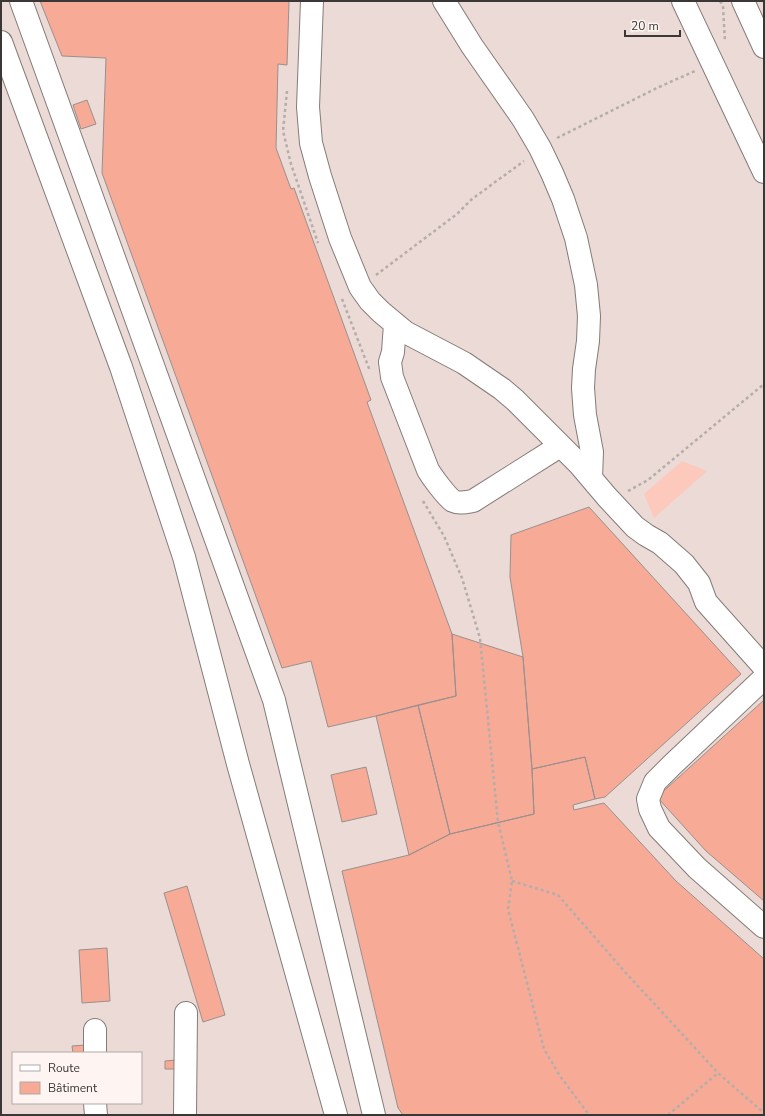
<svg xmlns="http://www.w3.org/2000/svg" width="765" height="1116" font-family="'Nunito Sans',sans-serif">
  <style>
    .built { fill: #ebdad5; fill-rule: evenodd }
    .green { fill: #fdc9bc }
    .building { fill: #f7aa96; stroke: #99908e }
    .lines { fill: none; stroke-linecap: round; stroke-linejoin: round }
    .minor-casing { stroke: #847c79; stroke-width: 24 }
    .path { stroke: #b4adab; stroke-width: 2.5; stroke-dasharray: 3 3; stroke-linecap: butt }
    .minor { stroke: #fff; stroke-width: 22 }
  </style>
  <rect width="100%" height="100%" fill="#f1e8e5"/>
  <!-- built -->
  <path class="built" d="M1,1H764V1115H1ZM13,1053H141V1103H13Z"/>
  <!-- green -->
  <path class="green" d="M682,461L707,471L654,518L644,494Z"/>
  <!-- building -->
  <path class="building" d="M40,1H289L287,65L278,64L276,148L291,189L294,188L371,400L367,402L452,634L456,696L376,716L328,727L311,661L282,668L102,173L106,58L62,56Z
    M87,100L96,124L81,129L73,105Z
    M589,507L741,674L605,797L595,799L585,757L532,769L523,657L510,577L511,535Z
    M452,634L523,657L532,769L534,814L450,834L418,705L456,696Z
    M764,700V901L706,851L657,797Z
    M418,705L450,834L409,855L376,716Z
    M585,757L595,799L573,805L574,810L604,803L676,881L764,959V1115H403L398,1108L342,871L409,855L450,834L534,814L532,769Z
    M366,767L377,814L342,822L331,775Z
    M187,886L225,1015L203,1022L164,893Z
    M107,948L110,1001L82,1003L79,950Z
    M86,1045L87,1053H73L72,1046Z
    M176,1060V1069H165V1061Z"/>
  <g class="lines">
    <!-- minor casing -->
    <g class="minor-casing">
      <path id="minor" d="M21,1L274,700L374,1115
        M312,1L308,107L311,143L320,176L340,238L360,287L370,301L381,312L405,332L464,363L502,389L515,400L579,464L607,497L635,527L646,535L660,543L684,564L699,583L706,602L764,667
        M444,1L472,46L523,119L540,148L552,173L563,199L576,238L586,285L589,316L588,341L584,369L583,388L585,415L592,452L591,478
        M683,1L764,172
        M743,1L764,47
        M1,42L121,367L184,557L238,764L336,1115
        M395,324L393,352L390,362L392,377L428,470C432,477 447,497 453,501C459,504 467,502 473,501L560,446
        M764,678L672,765L655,782L648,799L650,809L659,828L697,868L764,927
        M95,1030V1053
        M95,1103L96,1115
        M185,1115L186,1013"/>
    </g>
    <!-- path -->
    <path class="path" d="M720,1L723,6L725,42
      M287,91L283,131L291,164L318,243
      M557,138L659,87L695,71
      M376,275L457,214L472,199L524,161
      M342,299L370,371
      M628,491L648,480L764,384
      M423,501L444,536L462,578L480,638L498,822L512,881L508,909L544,1049L560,1076L589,1115
      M512,881L558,895L625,972L718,1073L764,1113
      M668,1115L718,1073"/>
    <!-- minor -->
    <use href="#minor" class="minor"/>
  </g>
  <!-- border -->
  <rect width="765" height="1116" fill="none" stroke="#3a3736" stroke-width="4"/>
  <!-- legend -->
  <rect x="12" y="1052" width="130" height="52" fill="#fef5f3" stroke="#b0a9a7"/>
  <rect x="20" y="1065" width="20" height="6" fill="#ffffff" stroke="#b0a9a7"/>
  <text x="48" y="1072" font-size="12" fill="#3a3736">Route</text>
  <rect x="20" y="1082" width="20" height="12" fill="#f7aa96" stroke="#b0a9a7"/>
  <text x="48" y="1092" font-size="12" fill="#3a3736">Bâtiment</text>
  <!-- scale -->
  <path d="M625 30v6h55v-6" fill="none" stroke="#3a3736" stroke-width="2"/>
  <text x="631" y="30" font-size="12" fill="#3a3736" stroke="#fef5f3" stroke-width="3" paint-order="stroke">20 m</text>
</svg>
